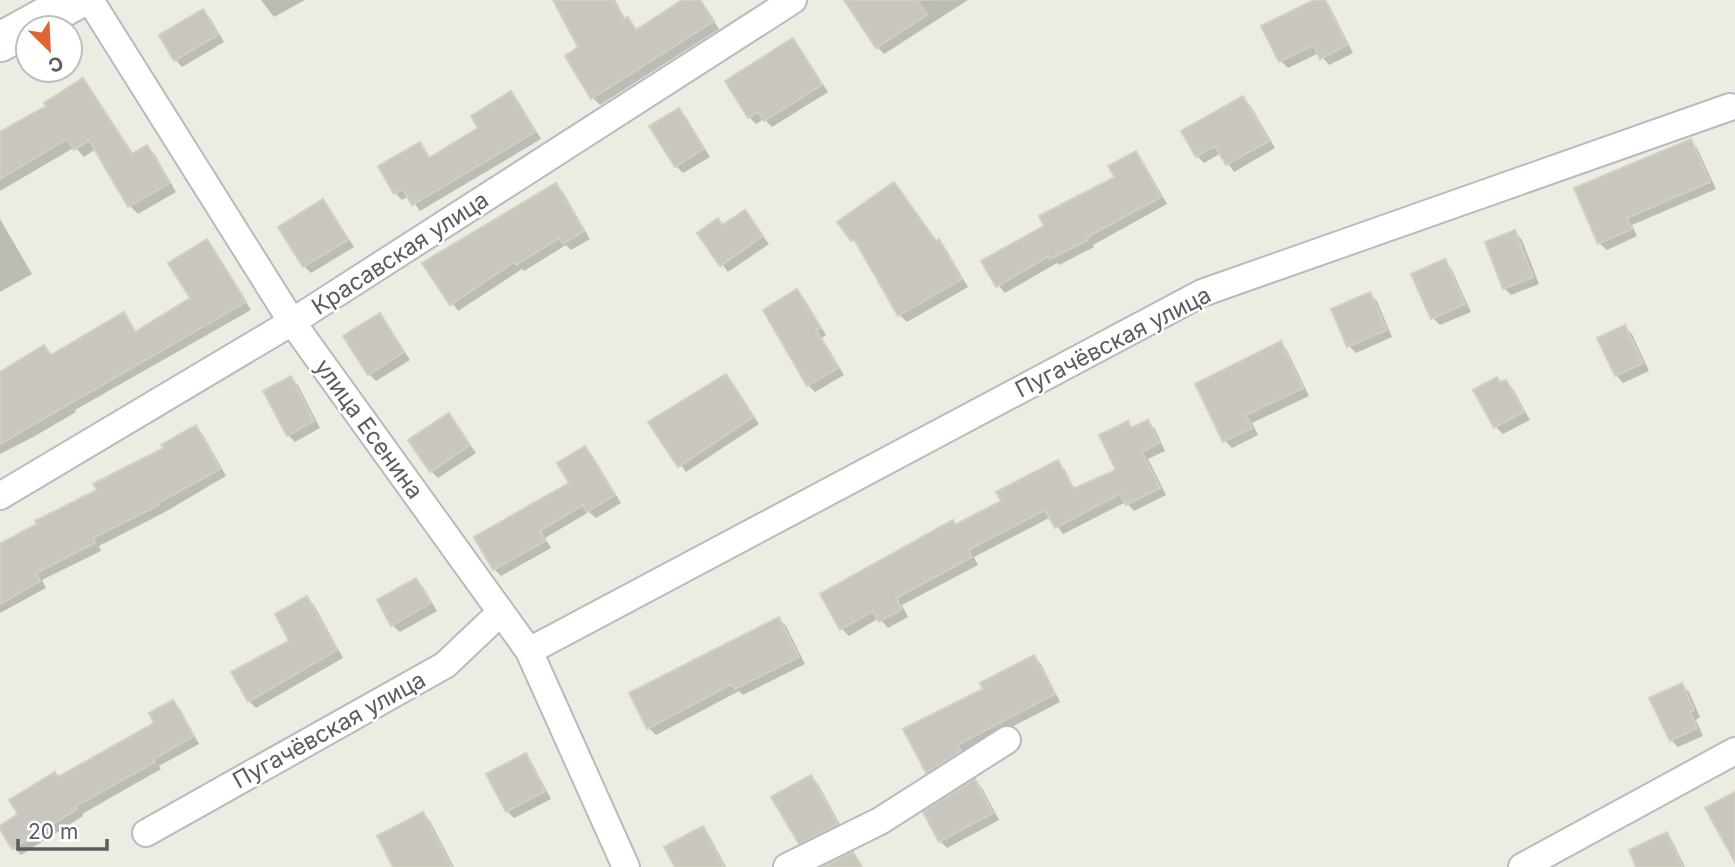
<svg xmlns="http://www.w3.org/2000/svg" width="1735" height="867" font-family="Inter,sans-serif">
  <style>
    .shadow { fill: #0003 }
    .building { fill: #c8c6bf; stroke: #d1cfc1; stroke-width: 2 }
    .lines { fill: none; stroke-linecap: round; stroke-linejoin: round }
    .minor-casing { stroke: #b9bac0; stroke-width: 30 }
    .secondary-casing { stroke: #b8b9c0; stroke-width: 42 }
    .minor { stroke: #fff; stroke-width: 26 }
    .secondary { stroke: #fff; stroke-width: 38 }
    .labels { text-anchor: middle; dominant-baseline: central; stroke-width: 5; stroke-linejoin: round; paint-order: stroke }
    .street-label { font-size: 23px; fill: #5a5c62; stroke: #fff }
  </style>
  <rect width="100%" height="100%" fill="#ecece2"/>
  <!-- shadow -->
  <path class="shadow" d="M261,0H305L274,17Z
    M562,0H615L626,20L628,19L638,31L685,0H700L719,29L600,105L593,98L581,48Z
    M968,0L884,54L877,47L847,1Z
    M1318,0H1324L1329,5L1353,53L1329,65L1319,53L1288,68L1281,61Z
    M203,11L210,18L224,42L182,67L175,59Z
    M793,41L800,48L828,92L772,127L764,119L756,124L749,117Z
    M82,80L90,88L134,155L147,147L155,155L176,192L138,214L130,206L96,149L84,157L75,147L0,191V134L48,107Z
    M511,94L518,101L541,139L420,211L409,196L402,200L395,193L420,145L431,159L481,128Z
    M1243,98L1250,105L1275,148L1234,172L1221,153L1204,163L1197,156Z
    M679,110L686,117L710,157L683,173L676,166Z
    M1690,141L1697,148L1716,189L1632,225L1637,236L1607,250L1599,243Z
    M1135,153L1142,160L1167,204L1093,245L1094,247L1059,265L1057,263L1005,293L998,285L1046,226L1117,178Z
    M556,185L563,192L590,239L571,250L566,245L524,271L522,269L458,311L424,264Z
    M894,185L937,243L939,241L946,249L968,287L907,322L900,315L861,246L852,240L840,222Z
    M323,201L330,209L354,247L311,273L304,266L280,228Z
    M745,212L769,244L728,272L699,234L723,227Z
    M0,219L32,274L0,292Z
    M1515,232L1522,240L1539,284L1511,295L1504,288Z
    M206,242L213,249L251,310L75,410L76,412L35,436L0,454V378L44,347L52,356L124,315L137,333L192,299Z
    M1444,261L1451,268L1471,312L1440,325L1433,318L1413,274Z
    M797,291L804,298L826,335L822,338L844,375L815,392L808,385Z
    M1369,294L1377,301L1392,337L1356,353L1349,346Z
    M379,315L386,322L410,360L376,381L369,374Z
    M1625,327L1632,334L1649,371L1623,383L1616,375L1599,339Z
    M1280,343L1287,350L1309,396L1252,423L1258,435L1232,448L1225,441Z
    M726,376L733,383L759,424L686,472L650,422Z
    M290,378L298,385L320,428L295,442L288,435Z
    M1497,379L1501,383L1505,382L1513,389L1530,420L1503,434L1496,427Z
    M448,415L476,453L438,478L431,471Z
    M1148,422L1155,429L1165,451L1148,459L1166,495L1134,511L1126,502L1063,534L1051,517L974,557L978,565L902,605L908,617L888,628L879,618L849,636L842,629L956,527L1003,501L1058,462L1065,470L1075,490L1118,470L1127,423L1134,429Z
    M196,427L203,435L226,476L165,512L99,546L101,551L42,580L46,588L0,613V546L99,491Z
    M584,448L592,455L621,503L596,518L589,512L545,538L551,548L501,576L494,569L572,484Z
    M416,580L423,587L437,611L400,632L392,625Z
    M307,598L314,605L343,658L256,708L249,701L291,641Z
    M779,619L786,626L805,664L743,695L739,691L656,735L649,728Z
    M1034,657L1041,664L1060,702L963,752L967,759L934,779L927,772L985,690Z
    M1682,685L1689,692L1700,717L1696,720L1703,736L1678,747L1671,740Z
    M173,702L180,709L199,744L159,766L161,769L82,814L83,816L21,855L14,848L21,815L59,779L156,724Z
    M525,755L532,763L551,799L514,818L507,811Z
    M811,777L818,784L844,832L807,850L800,843Z
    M975,781L982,788L999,820L947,848L940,841Z
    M423,814L430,821L454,867H395Z
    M702,828L709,835L726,867H677Z
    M1666,835L1673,842L1685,867H1638Z"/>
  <!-- building -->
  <path class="building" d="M553,0H614L624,19L628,17L636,30L682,0H700L714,21L591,99L565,56L578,47Z
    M844,0H917L927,15L876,48Z
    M1314,0H1325L1347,45L1320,59L1314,45L1279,62L1261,26Z
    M203,9L218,35L174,61L159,35Z
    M793,38L822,85L764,121L758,112L748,118L725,81Z
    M83,78L132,154L147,145L170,183L128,207L89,140L74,150L67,139L0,179V132L46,106L44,103Z
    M511,91L535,132L412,205L403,189L394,194L378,166L420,142L429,158L478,128L471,116Z
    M1243,96L1269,141L1226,165L1215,146L1196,157L1181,131Z
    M679,108L704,149L675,167L649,126Z
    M1691,139L1710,182L1627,218L1632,229L1598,244L1574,188Z
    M1136,151L1161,197L1087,237L1088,240L1050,259L1049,256L996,287L981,261L1044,226L1039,216L1115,177L1108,166Z
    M894,182L936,241L939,239L962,279L898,316L854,239L851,241L837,222Z
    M556,183L584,231L563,244L559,238L516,265L514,262L450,305L422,263Z
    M323,199L348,240L303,267L278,227Z
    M745,210L763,236L720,266L697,233L718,218L722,225Z
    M1515,230L1533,277L1503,289L1485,242Z
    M207,239L246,302L0,444V372L44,345L51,355L124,312L135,332L190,298L168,263Z
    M1445,259L1465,304L1431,319L1411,274Z
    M797,289L821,328L816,330L838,368L807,386L763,310Z
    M1370,292L1387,330L1347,347L1331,309Z
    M380,313L404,352L368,375L343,336Z
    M1625,325L1643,363L1615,376L1597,338Z
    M1281,341L1303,388L1246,415L1252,428L1223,442L1195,384Z
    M726,374L753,417L678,467L648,422Z
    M291,376L314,421L287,436L263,391Z
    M1497,377L1500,382L1506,380L1524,412L1494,428L1473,390Z
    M449,413L470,445L430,472L408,440Z
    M1148,420L1159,443L1142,452L1160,488L1126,505L1120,494L1055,528L1045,510L968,550L972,557L896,598L902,609L879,622L873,611L840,630L820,594L953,520L955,525L1001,501L996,492L1058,460L1073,489L1116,470L1099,435L1128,421L1131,428Z
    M196,425L220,469L158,503L159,505L93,538L95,543L36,573L40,581L0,604V544L37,524L35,521L97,490L93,484L164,448L161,445Z
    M585,446L615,495L587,512L583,505L540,531L545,541L493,570L474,537L569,483L557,463Z
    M416,578L431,603L391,626L377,600Z
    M307,596L337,650L248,702L231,672L289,641L275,614Z
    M779,617L799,657L735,689L732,684L647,729L629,693Z
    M1034,655L1055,694L957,745L961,751L926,773L903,729L983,689L980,683Z
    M1682,683L1694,710L1690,712L1697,728L1670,741L1649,698Z
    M173,700L194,736L154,759L155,762L76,806L77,809L12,849L0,829V826L18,814L9,800L55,772L58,777L154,723L149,713Z
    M526,753L545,791L506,812L486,774Z
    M811,775L838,824L799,844L771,797Z
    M975,779L993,813L939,842L923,812Z
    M1735,792V862L1705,808Z
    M423,812L452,867H393L377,836Z
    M703,826L724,867H675L664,847Z
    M1667,832L1683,867H1636L1629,850Z
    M853,852L862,867H823Z"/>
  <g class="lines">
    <!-- minor casing -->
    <g class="minor-casing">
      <path id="minor" d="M90,0L292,322L529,651L626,867
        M0,496L292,322L793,0
        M529,651L1202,293L1730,107
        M146,833L445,665L501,612
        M787,867L880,821L1007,740
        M1522,867L1735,751"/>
    </g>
    <!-- secondary casing -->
    <g class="secondary-casing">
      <path id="secondary" d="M0,42L76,0"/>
    </g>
    <!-- minor -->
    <use href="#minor" class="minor"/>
    <!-- secondary -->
    <use href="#secondary" class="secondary"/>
  </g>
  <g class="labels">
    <!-- street labels -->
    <g class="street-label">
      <text transform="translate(400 253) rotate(-33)">Красавская улица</text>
      <text transform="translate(1113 342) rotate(-27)">Пугачёвская улица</text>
      <text transform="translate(369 429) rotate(54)">улица Есенина</text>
      <text transform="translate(329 730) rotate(-29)">Пугачёвская улица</text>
    </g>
  </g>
  <!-- north arrow -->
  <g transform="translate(49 49) rotate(156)"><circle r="33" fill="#ffffff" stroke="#bdbec0" stroke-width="2"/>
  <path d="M0-5L12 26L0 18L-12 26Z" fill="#e06434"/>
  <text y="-10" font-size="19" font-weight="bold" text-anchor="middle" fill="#5a5c62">С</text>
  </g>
  <!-- scale -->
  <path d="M18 839v10h89v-10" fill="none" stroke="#5a5c62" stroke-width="3.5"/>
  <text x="28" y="839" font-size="21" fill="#5a5c62" stroke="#ffffff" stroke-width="5" paint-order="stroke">20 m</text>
</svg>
